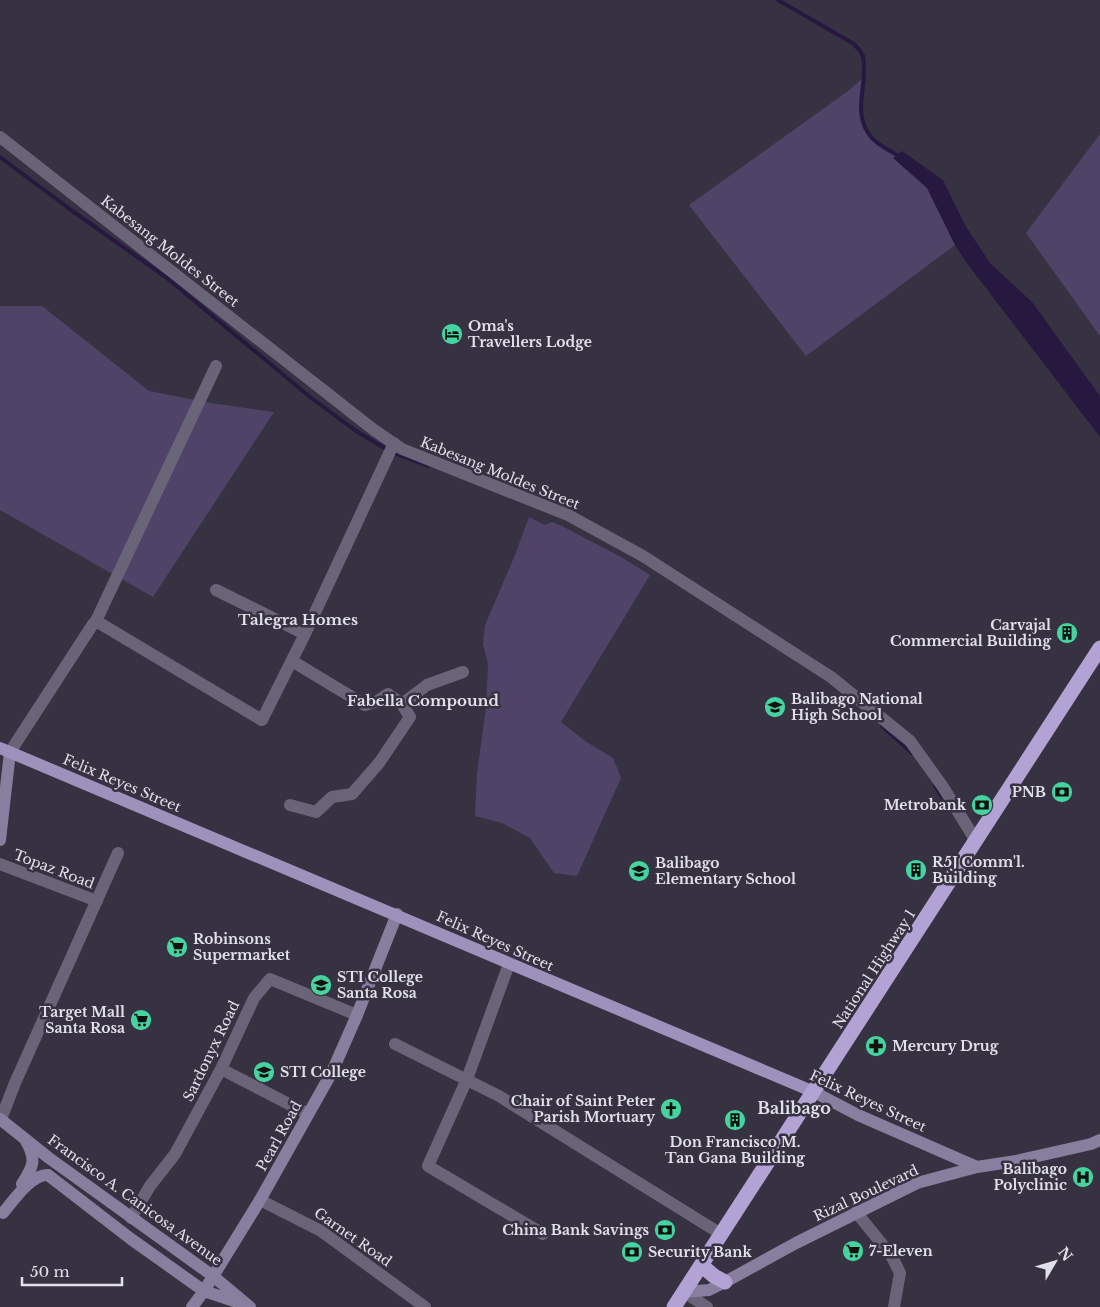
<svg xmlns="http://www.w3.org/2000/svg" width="1100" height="1307" font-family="'Libre Baskerville',serif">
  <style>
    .green { fill: #4f4367 }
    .water { fill: #271840 }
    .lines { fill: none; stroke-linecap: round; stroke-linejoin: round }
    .stream { stroke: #271840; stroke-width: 4 }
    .street { stroke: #6a6479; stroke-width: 12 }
    .secondary { stroke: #887e9e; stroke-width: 12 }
    .primary { stroke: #9e91bb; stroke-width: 12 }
    .highway { stroke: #b3a3d5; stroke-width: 15 }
    .labels { text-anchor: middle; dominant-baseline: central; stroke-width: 5; stroke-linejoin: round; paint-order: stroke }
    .street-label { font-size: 14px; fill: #e1dfe9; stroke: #373242 }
    .poi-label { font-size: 14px; font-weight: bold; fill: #e1dfe9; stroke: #373242; text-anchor: start }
    .neighbourhood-label { font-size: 15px; font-weight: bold; fill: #e1dfe9; stroke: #373242 }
    .quarter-label { font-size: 16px; font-weight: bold; fill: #e1dfe9; stroke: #373242 }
  </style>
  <rect width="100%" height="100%" fill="#373242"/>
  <!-- green -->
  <path class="green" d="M864,77L861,99L863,122L873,139L897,155L927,188L955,245L806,356L689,205L848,91Z
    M1100,134V336L1026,233Z
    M0,306H42L149,391L211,403L274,412L153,597L0,510Z
    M529,517L545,525L552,522L562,526L621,557L650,575L561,722L585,741L613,758L621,778L577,876L554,873L530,838L502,823L475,816L477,773L486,708L488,664L483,644L485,625L515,555Z"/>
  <!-- water -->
  <path class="water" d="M902,151L943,180L965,225L990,263L1032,302L1100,396V437L966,262L955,245L927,188L893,158Z"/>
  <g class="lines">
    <!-- stream -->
    <path class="stream" d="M778,0L854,44C857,47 861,52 863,56C869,84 850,113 872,138C879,146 892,152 901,157
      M0,157L71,210L167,278L310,397L356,431L389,451L428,466
      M882,726L912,753
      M935,786L947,805"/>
    <!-- street -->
    <path class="street" d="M0,137L374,430L402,449L568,515L643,556L831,677L910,741L943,787L976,841
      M216,590L305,634
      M96,621L216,366
      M292,661L365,705L376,702L388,694L402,704L427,685L463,672
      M10,752L93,624L96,621L262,720L305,634L394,443
      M290,805L316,812L332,797L352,794L379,763L410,717L402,704
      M0,864L97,901
      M509,964L467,1079L428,1166L543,1234
      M395,1044L499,1096L721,1234
      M221,1069L308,1114
      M1,1119L15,1083L118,853
      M260,1200L321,1231L425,1307
      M856,1212L891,1255L900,1273L894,1307
      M131,1218L150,1186L175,1154L221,1069L254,998L270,979L357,1015
      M684,1292L707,1307"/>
    <!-- secondary -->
    <path class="secondary" d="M0,840L10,752
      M814,1092L858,1115L977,1167
      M0,1119L49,1158L213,1276L250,1307
      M22,1184C33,1167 37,1160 26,1141
      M3,1213C13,1201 31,1174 48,1175L131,1239L204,1291L243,1304
      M684,1292L709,1290L725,1282L796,1243L917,1183L977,1167L1016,1161L1091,1144L1100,1140
      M192,1307L204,1291L260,1200L332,1072L357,1015L397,914"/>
    <!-- primary -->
    <path class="primary" d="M0,748L814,1092"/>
    <!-- highway -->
    <path class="highway" d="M701,1265L714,1276L725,1282
      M674,1307L1100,648"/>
  </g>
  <!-- icons -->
  <defs>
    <g id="hotel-disc" transform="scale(1.125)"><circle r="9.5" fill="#45d49f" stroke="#373242"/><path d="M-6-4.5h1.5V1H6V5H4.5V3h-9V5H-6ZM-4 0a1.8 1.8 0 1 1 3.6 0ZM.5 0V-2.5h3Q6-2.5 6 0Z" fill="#111"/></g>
    <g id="building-disc" transform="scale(1.125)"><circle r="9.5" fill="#45d49f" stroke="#373242"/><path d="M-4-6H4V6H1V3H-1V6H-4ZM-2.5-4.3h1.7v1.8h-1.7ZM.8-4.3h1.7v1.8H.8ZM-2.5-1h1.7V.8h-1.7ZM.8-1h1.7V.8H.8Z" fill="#111"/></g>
    <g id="school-disc" transform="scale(1.125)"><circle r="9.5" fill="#45d49f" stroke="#373242"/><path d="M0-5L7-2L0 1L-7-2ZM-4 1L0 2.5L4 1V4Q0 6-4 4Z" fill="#111"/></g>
    <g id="bank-disc" transform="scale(1.125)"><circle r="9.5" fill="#45d49f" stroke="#373242"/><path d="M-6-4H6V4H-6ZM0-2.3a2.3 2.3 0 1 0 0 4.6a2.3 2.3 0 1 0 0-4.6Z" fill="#111"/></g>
    <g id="supermarket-disc" transform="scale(1.125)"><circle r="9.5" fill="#45d49f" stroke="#373242"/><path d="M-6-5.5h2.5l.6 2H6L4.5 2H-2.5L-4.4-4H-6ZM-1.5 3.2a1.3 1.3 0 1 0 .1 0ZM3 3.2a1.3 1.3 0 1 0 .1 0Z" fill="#111"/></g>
    <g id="university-disc" transform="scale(1.125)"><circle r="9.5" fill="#45d49f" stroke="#373242"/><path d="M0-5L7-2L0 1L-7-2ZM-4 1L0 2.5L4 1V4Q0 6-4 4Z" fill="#111"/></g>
    <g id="pharmacy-disc" transform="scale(1.125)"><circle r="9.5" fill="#45d49f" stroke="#373242"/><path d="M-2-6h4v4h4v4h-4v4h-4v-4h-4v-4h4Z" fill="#111"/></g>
    <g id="church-disc" transform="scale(1.125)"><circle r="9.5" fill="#45d49f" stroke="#373242"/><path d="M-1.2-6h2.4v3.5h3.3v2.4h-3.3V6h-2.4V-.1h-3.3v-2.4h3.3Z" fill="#111"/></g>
    <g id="hospital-disc" transform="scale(1.125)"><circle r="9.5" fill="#45d49f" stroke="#373242"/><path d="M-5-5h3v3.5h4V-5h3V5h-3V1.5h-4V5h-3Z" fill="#111"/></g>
  </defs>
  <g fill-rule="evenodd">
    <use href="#hotel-disc" x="452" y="334"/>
    <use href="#building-disc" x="1067" y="633"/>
    <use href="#school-disc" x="775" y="707"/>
    <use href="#bank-disc" x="1062" y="792"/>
    <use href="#bank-disc" x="982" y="805"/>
    <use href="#building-disc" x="916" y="870"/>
    <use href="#school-disc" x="639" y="871"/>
    <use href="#supermarket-disc" x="177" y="947"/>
    <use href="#university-disc" x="321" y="985"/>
    <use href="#supermarket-disc" x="141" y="1020"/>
    <use href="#pharmacy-disc" x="876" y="1046"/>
    <use href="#university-disc" x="264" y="1072"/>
    <use href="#church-disc" x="671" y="1109"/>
    <use href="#building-disc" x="735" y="1120"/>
    <use href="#hospital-disc" x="1083" y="1177"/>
    <use href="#bank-disc" x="665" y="1230"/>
    <use href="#supermarket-disc" x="853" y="1251"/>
    <use href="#bank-disc" x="632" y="1252"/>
  </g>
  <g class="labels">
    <!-- street labels -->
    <g class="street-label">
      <text transform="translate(170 251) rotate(38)">Kabesang Moldes Street</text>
      <text transform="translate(500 473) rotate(22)">Kabesang Moldes Street</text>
      <text transform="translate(122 783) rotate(23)">Felix Reyes Street</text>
      <text transform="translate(54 869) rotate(21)">Topaz Road</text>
      <text transform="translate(495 941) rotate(24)">Felix Reyes Street</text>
      <text transform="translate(874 969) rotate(-57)">National Highway 1</text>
      <text transform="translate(211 1051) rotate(-64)">Sardonyx Road</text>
      <text transform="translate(868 1101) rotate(25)">Felix Reyes Street</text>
      <text transform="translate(279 1136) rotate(-61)">Pearl Road</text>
      <text transform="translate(866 1193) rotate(-25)">Rizal Boulevard</text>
      <text transform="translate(135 1200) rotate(36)">Francisco A. Canicosa Avenue</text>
      <text transform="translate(353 1237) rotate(35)">Garnet Road</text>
    </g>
    <!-- poi labels -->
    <g class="poi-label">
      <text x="468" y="326">Oma's<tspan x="468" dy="16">Travellers Lodge</tspan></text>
      <text x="1051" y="625" text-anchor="end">Carvajal<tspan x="1051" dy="16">Commercial Building</tspan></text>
      <text x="791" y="699">Balibago National<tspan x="791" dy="16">High School</tspan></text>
      <text x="1046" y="792" text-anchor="end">PNB</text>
      <text x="966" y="805" text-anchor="end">Metrobank</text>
      <text x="932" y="862">R5J Comm'l.<tspan x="932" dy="16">Building</tspan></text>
      <text x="655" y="863">Balibago<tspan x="655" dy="16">Elementary School</tspan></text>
      <text x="193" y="939">Robinsons<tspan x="193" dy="16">Supermarket</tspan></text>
      <text x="337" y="977">STI College<tspan x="337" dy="16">Santa Rosa</tspan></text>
      <text x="125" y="1012" text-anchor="end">Target Mall<tspan x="125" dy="16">Santa Rosa</tspan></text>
      <text x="892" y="1046">Mercury Drug</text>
      <text x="280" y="1072">STI College</text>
      <text x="655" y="1101" text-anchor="end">Chair of Saint Peter<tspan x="655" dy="16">Parish Mortuary</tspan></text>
      <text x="735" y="1142" text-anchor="middle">Don Francisco M.<tspan x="735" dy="16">Tan Gana Building</tspan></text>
      <text x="1067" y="1169" text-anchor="end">Balibago<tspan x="1067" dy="16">Polyclinic</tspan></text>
      <text x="649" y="1230" text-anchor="end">China Bank Savings</text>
      <text x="869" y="1251">7-Eleven</text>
      <text x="648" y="1252">Security Bank</text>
    </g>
    <!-- neighbourhood labels -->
    <g class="neighbourhood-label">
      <text x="298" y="619">Talegra Homes</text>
      <text x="423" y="700">Fabella Compound</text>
    </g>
    <!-- quarter labels -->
    <g class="quarter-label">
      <text x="794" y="1108">Balibago</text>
    </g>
  </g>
  <!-- north arrow -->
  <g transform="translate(1055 1262) rotate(52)" stroke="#373242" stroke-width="4" paint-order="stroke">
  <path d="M0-4L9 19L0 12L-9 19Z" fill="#e1dfe9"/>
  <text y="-8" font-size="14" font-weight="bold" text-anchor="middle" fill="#e1dfe9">N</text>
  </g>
  <!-- scale -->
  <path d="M22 1277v8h100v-8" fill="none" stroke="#e1dfe9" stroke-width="2.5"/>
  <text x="30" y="1277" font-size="15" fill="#e1dfe9" stroke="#373242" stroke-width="4" paint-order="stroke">50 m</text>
</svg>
